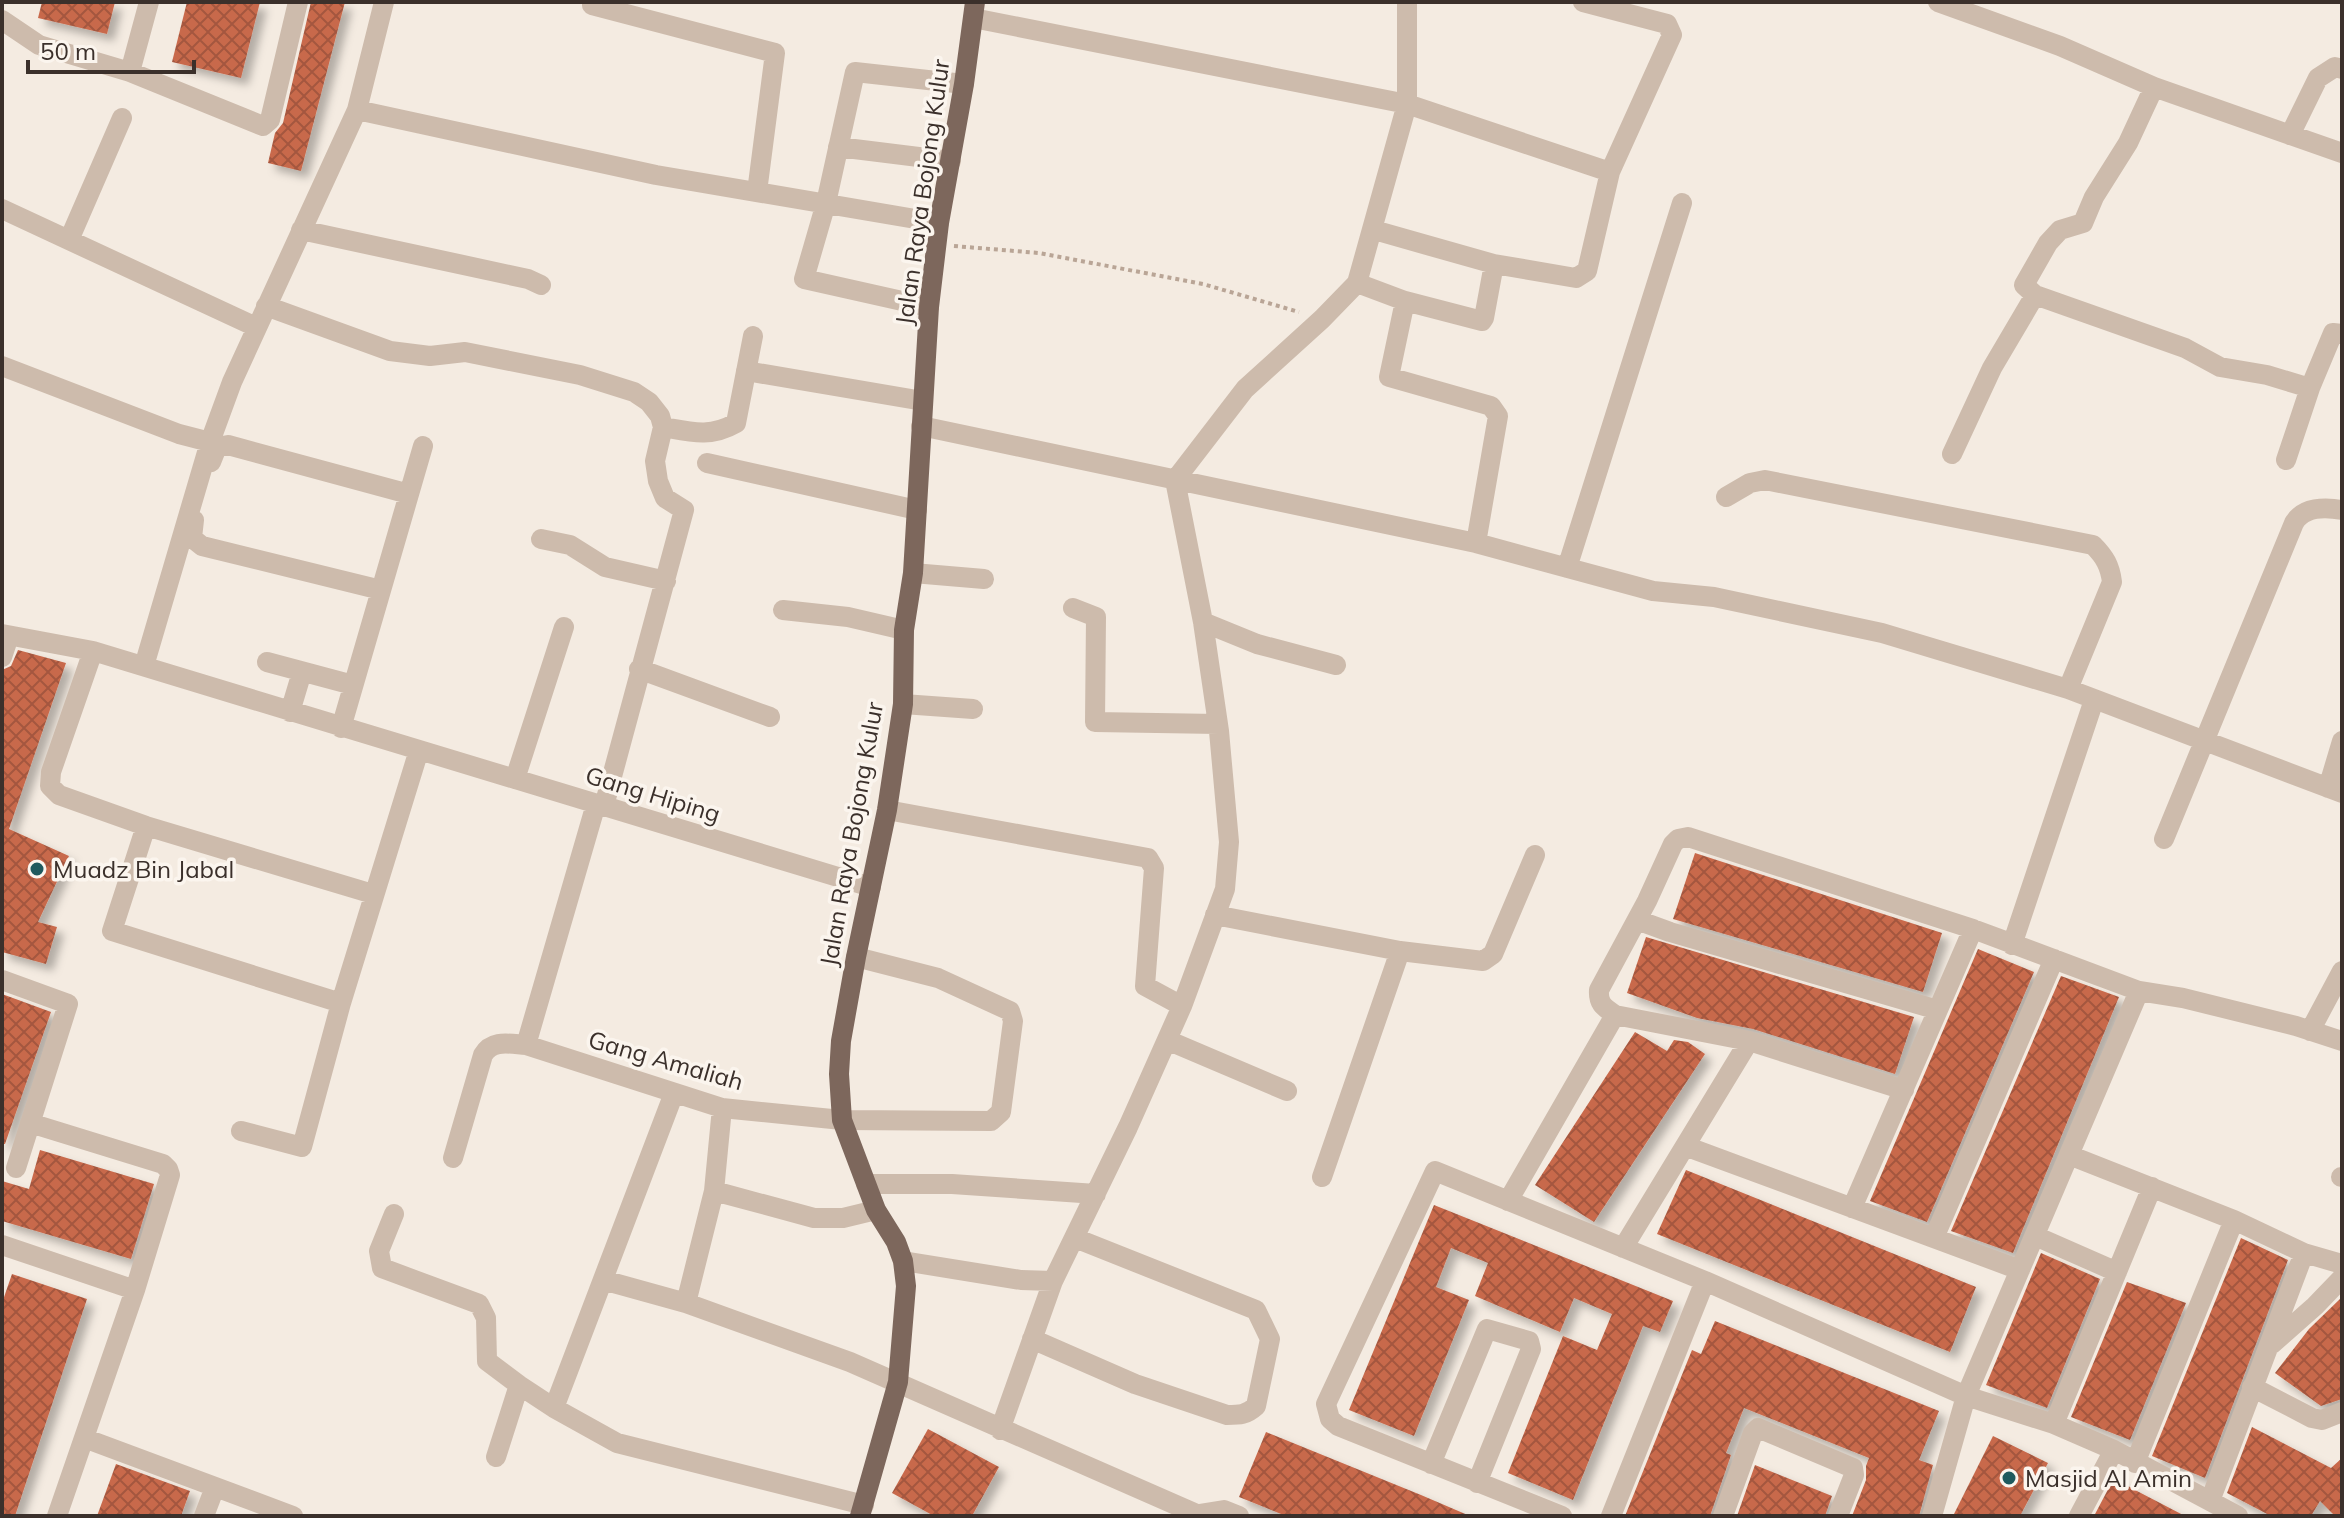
<svg xmlns="http://www.w3.org/2000/svg" width="2344" height="1518" font-family="Mulish,sans-serif">
  <style>
    .building { fill: url(#building-cross-hatch); filter: url(#shadow) }
    .lines { fill: none; stroke-linecap: round; stroke-linejoin: round }
    .path { stroke: #b9a596; stroke-width: 4; stroke-dasharray: 4 4; stroke-linecap: butt }
    .minor { stroke: #cdbbac; stroke-width: 20 }
    .major { stroke: #7d675c; stroke-width: 20 }
    .poi-dot { fill: #1f5a5e; stroke: #fbf5ee; stroke-width: 3 }
    .labels { text-anchor: middle; dominant-baseline: central; stroke-width: 7; stroke-linejoin: round; paint-order: stroke }
    .street-label { font-size: 24px; fill: #3b302b; stroke: #fbf5ee }
    .poi-label { font-size: 24px; fill: #3b302b; stroke: #fbf5ee; text-anchor: start }
  </style>
  <defs>
    <pattern id="building-cross-hatch" width="8" height="8" patternUnits="userSpaceOnUse" patternTransform="scale(2)"><rect width="8" height="8" fill="#c8694b"/><path d="M0 0l8 8M0 8l8-8" fill="none" stroke="#a4573f"/></pattern>
    <filter id="shadow"><feDropShadow dx="7" dy="7" stdDeviation="4" flood-color="#0004"/></filter>
  </defs>
  <rect width="100%" height="100%" fill="#f4ebe1"/>
  <!-- building -->
  <path class="building" d="M42,2H115L107,34L38,18Z
    M187,2H260L241,78L172,62Z
    M311,2H345L301,171L268,163L275,133L283,123Z
    M18,650L66,663L9,829L69,856L38,922L57,927L46,964L2,952V670L11,666Z
    M1695,853L1942,933L1923,992L1673,919Z
    M1646,937L1914,1017L1895,1074L1753,1029L1697,1018L1627,993Z
    M1978,949L2034,972L1927,1222L1870,1201Z
    M2061,976L2119,997L2013,1253L1951,1231Z
    M2,994L51,1012L5,1144H2Z
    M1635,1032L1667,1051L1674,1040L1688,1042L1705,1054L1594,1222L1535,1185Z
    M40,1150L154,1184L131,1259L2,1221V1181L29,1189Z
    M1686,1170L1976,1287L1950,1352L1657,1234Z
    M1434,1205L1673,1301L1660,1332L1643,1326L1573,1500L1508,1473L1563,1336L1597,1350L1612,1314L1574,1298L1560,1332L1475,1296L1488,1263L1451,1248L1436,1287L1469,1300L1414,1436L1349,1410Z
    M2241,1238L2288,1260L2205,1478L2152,1456Z
    M2041,1253L2100,1279L2047,1408L1986,1385Z
    M12,1274L87,1299L15,1516H2V1303Z
    M2127,1282L2186,1303L2130,1440L2071,1417Z
    M2342,1297V1399L2321,1406L2275,1373L2309,1329Z
    M1715,1321L1939,1411L1919,1460L1933,1465L1919,1516H1852L1866,1480V1466L1869,1458L1744,1408L1726,1453L1731,1455L1710,1516H1625L1692,1350L1701,1354Z
    M2252,1427L2331,1468L2342,1458V1516H2335L2320,1501L2311,1516H2271L2227,1493Z
    M928,1429L999,1467L972,1516H934L892,1493Z
    M1266,1432L1421,1495L1470,1516H1286L1254,1503L1239,1497Z
    M1993,1436L2048,1463L2020,1516H1953Z
    M116,1464L190,1491L181,1516H97Z
    M1755,1465L1832,1496L1825,1516H1737Z
    M2114,1478L2137,1491L2185,1516H2094Z"/>
  <g class="lines">
    <!-- path -->
    <path class="path" d="M954,246L1039,253L1203,284L1299,312"/>
    <!-- minor -->
    <path class="minor" d="M1938,2L2060,46L2154,87
      M592,5L775,53L757,192
      M973,18L1407,104L1610,172
      M2,20L39,45L130,72L263,126L270,120L298,2
      M130,72L149,2
      M357,110L656,175L939,223
      M2290,135L2318,78L2335,67L2342,69
      M838,147L951,161
      M2,209L256,327
      M301,230L528,279L541,285
      M1374,230L1494,264L1576,278L1587,271L1610,172L1672,35L1667,24L1583,2
      M69,240L122,118
      M1357,283L1405,301L1482,321L1484,318L1494,264
      M1405,301L1389,377L1491,406L1498,416L1476,543
      M266,306L390,351L430,356L465,352L580,375L634,392L649,402L660,416L663,427L655,461L658,481L665,498L684,510L604,806
      M929,307L804,279L826,203L855,72L964,84
      M2,366L179,434L210,442
      M746,371L923,401
      M2310,388L2267,375L2220,367L2185,348L2035,295L2024,285L2048,243L2060,230L2083,223L2094,197L2128,143L2154,87L2342,153
      M921,426L1476,543L1653,591L1714,597L1882,633L2068,689L2342,793
      M663,427C691,432 710,438 736,423L753,336
      M1952,454L1992,368L2035,295
      M2286,460L2310,388L2333,333L2342,334
      M211,462L217,447L228,445L409,494
      M707,463L917,510
      M1726,497L1750,483L1765,480L2093,545C2105,557 2110,566 2112,582L2068,689
      M194,520L192,538L202,546L381,590
      M541,539L570,545L605,567L666,581
      M1567,568L1682,203
      M913,573L984,579
      M1073,608L1096,617L1095,722L1218,724
      M783,610L848,617L904,630
      M1203,622L1257,644L1336,665
      M2,634L93,651L871,887
      M93,651L51,772L50,786L59,795L146,826L373,894
      M2,657L9,636
      M267,662L353,685
      M144,666L210,442L232,382L357,110L384,2
      M639,669L770,717
      M903,704L973,709
      M290,712L302,672
      M341,728L423,446
      M515,779L564,627
      M2328,788L2342,741
      M887,810L1148,858L1154,868L1145,986L1182,1006
      M146,826L112,931L341,1003
      M2164,839L2294,523C2303,507 2325,507 2342,510
      M1215,915L1400,951L1483,961L1493,954L1535,855
      M1637,920L1670,932L1938,1010
      M2012,945L2094,700
      M2,980L68,1004L16,1168
      M1615,1015C1604,1007 1598,1004 1599,990L1647,901L1673,844L1678,839L1688,837L1973,929L2139,991L2183,998L2296,1026L2342,1041
      M2310,1031L2342,971
      M1167,1040L1287,1091
      M526,1045L596,804
      M722,1108L714,1191L814,1218H843L876,1210
      M30,1123L163,1164L168,1169L170,1175L135,1290L57,1516
      M241,1131L302,1147L341,1003L419,750
      M1685,1146L2020,1270
      M2069,1155L2234,1220L2304,1253L2342,1264
      M453,1158L483,1055C492,1039 510,1044 526,1045L722,1108L842,1120L991,1121L1001,1112L1013,1021L1010,1011L938,978L856,957
      M1322,1177L1400,951
      M2341,1177H2342
      M866,1184H952L1096,1194
      M1508,1201L1615,1015L1749,1041L1904,1090
      M1852,1208L1973,929
      M394,1214L379,1251L382,1268L479,1304L486,1318L487,1361L519,1385L496,1457
      M2035,1236L2117,1272
      M1934,1238L2054,959
      M2,1245L135,1290
      M1623,1248L1749,1041
      M903,1261L1021,1280L1053,1281
      M603,1280L686,1303L850,1362L1201,1516
      M686,1303L714,1191
      M1032,1339L1135,1384L1227,1415C1240,1415 1246,1415 1256,1406L1270,1339L1256,1310L1075,1238
      M2272,1344L2315,1306L2342,1278
      M519,1385L554,1408L617,1443L864,1505
      M2252,1387L2312,1418L2322,1420L2342,1412
      M554,1408L674,1093
      M2054,1424L2152,1187
      M1000,1430L1053,1281L1128,1127L1182,1006L1225,889L1229,842L1219,731L1203,622L1175,480L1245,389L1322,319L1357,283L1407,104V2
      M84,1438L293,1516
      M2135,1463L2234,1220
      M1431,1464L1487,1329L1529,1341L1531,1349L1477,1483
      M2210,1501L2304,1253
      M1199,1514L1224,1510L1239,1516
      M204,1516L215,1487
      M1562,1516L1338,1426L1330,1419L1326,1404L1435,1171L1705,1281L1966,1396L2054,1424L2114,1450L2238,1516
      M1611,1516L1705,1281
      M1723,1516L1753,1433L1758,1428L1853,1468L1854,1475L1838,1516
      M1932,1516L1966,1396L2139,991
      M2079,1516L2114,1450"/>
    <!-- major -->
    <path class="major" d="M860,1516L898,1382L906,1286L903,1261L896,1242L876,1210L842,1120L839,1074L841,1041L856,957L887,810L903,704L904,630L913,573L929,307L939,223L964,84L975,2"/>
  </g>
  <!-- markers -->
  <g class="poi-dot">
    <circle cx="37" cy="869" r="8"/>
    <circle cx="2009" cy="1478" r="8"/>
  </g>
  <g class="labels">
    <!-- street labels -->
    <g class="street-label">
      <text transform="translate(922 192) rotate(-82)">Jalan Raya Bojong Kulur</text>
      <text transform="translate(653 794) rotate(17)">Gang Hiping</text>
      <text transform="translate(851 834) rotate(-80)">Jalan Raya Bojong Kulur</text>
      <text transform="translate(666 1060) rotate(16)">Gang Amaliah</text>
    </g>
    <!-- poi labels -->
    <g class="poi-label">
      <text x="53" y="869">Muadz Bin Jabal</text>
      <text x="2025" y="1478">Masjid Al Amin</text>
    </g>
  </g>
  <!-- border -->
  <rect width="2344" height="1518" fill="none" stroke="#3b302b" stroke-width="8"/>
  <!-- scale -->
  <path d="M28 60v12h166v-12" fill="none" stroke="#3b302b" stroke-width="4"/>
  <text x="40" y="60" font-size="24" fill="#3b302b" stroke="#fbf5ee" stroke-width="6" paint-order="stroke">50 m</text>
</svg>
